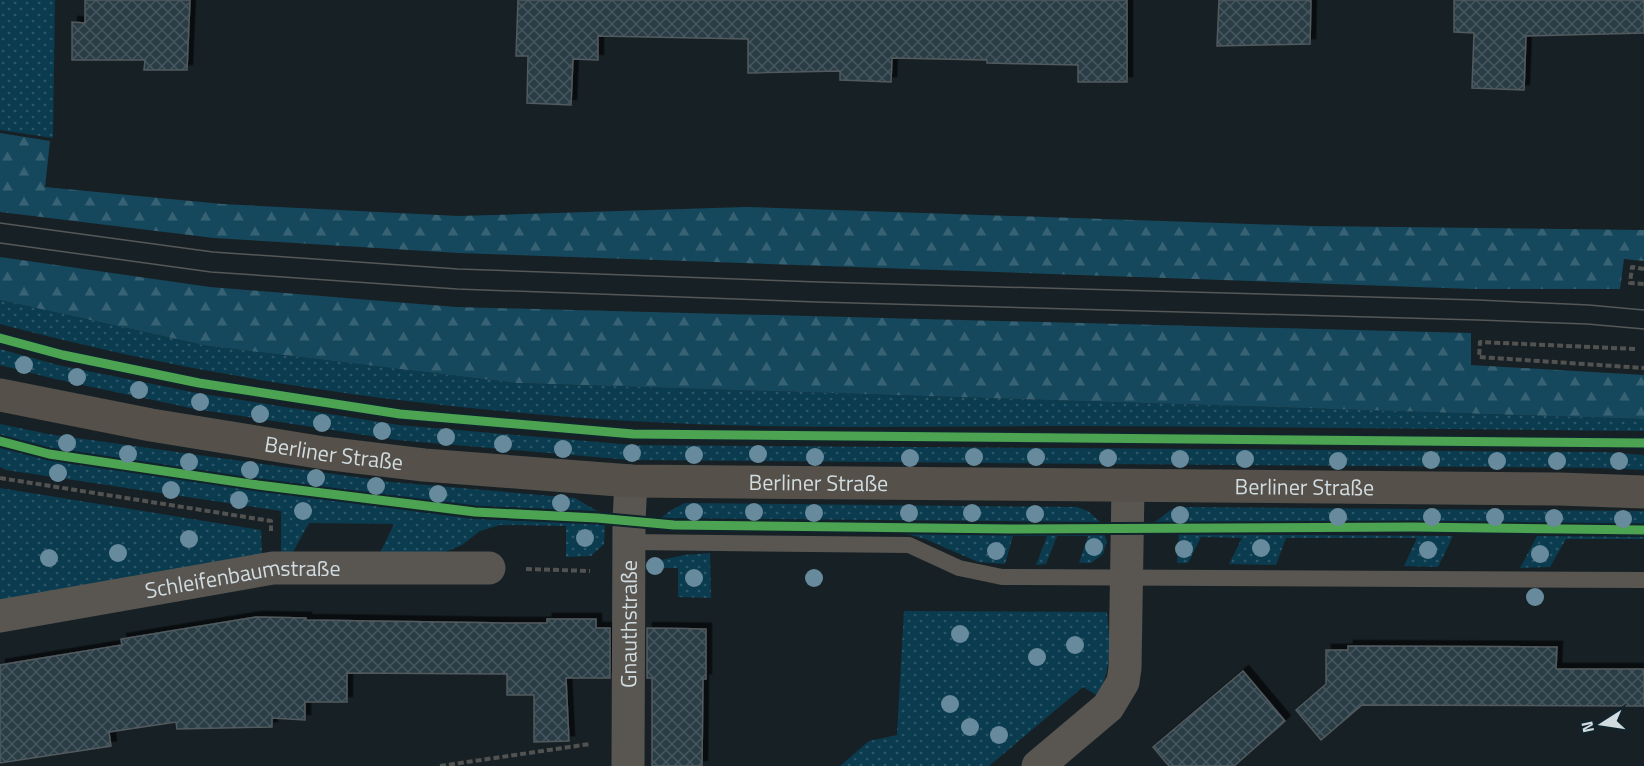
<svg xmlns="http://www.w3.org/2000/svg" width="1644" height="766" font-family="'Titillium Web',sans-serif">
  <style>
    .green { fill: url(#green-dots) }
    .forest { fill: url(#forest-firs) }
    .building { fill: url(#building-cross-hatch); stroke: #525a5e; stroke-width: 1.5; filter: url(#shadow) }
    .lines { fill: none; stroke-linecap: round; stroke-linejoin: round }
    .path { stroke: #525250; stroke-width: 4; stroke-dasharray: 6 3; stroke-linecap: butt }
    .lane { stroke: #595652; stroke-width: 16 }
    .street { stroke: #595652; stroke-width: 33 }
    .secondary { stroke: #555049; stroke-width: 33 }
    .tram { stroke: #555857; stroke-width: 1.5 }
    .cycleway-casing { stroke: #11232b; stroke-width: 13 }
    .cycleway { stroke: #4ca352; stroke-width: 9 }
    .tree { fill: #678b9c }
    .labels { text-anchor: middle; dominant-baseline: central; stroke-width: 4.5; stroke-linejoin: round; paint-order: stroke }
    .street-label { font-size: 22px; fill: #d1dce1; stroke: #11232b }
  </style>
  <defs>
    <pattern id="green-dots" width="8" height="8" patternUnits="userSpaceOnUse" patternTransform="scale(1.5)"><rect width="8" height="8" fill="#0a3b4f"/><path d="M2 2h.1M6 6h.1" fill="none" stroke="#2d5768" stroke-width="1.8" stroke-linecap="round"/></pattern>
    <pattern id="forest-firs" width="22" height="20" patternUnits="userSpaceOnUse" patternTransform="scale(1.5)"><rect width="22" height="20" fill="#16485d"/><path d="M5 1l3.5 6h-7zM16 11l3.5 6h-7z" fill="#376274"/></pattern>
    <pattern id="building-cross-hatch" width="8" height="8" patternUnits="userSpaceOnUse" patternTransform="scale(1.5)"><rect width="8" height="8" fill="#293d45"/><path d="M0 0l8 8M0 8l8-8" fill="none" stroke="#475860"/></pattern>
    <filter id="shadow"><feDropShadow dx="5.5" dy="-5.5" stdDeviation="0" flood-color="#0009"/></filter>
  </defs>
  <rect width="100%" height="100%" fill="#172125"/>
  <!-- green -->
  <path class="green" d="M0,0H55L53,138L0,130Z
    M0,300L208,346L517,383L1644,419V431C1456,429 1268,427 1079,426C930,426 780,430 631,421C418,408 206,379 0,324Z
    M0,349L58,365L197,393L399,425L633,445L1604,452L1644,455V470L1603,468L631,460L397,440L195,409L55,379L0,365Z
    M0,424L48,434L392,482L575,498L597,511L476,506L313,487L50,448L0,435Z
    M0,448L48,459L313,498L474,519L605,524L604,544L591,556L566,557V526L500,525L480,531L462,545L440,554L380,553L394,524L309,523L293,552L281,553V511L6,470L0,467Z
    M0,488L261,530L262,554L0,601Z
    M685,503L1077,507L1088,511L1100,522L661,518L671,510Z
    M1184,507L1644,511V525L1155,522L1172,509Z
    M900,532L1104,534L1107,541L1103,554L1091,563H1079L1088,536H1057L1046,564L1036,565L1047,536H1013L1005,564L978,562L925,539Z
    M1179,534L1453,536L1438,567L1404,566L1417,538H1286L1276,565L1229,564L1242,538L1201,537L1188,563H1177Z
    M1537,536L1644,537V539H1566L1550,567L1520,568Z
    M710,553L711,598L678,597V568H648V563L684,555Z
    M904,611L1107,612C1110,644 1112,667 1098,696L1083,687L989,766H840L869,741L897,735Z"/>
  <!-- forest -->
  <path class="forest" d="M0,133L50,141L45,187L222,204L458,216L746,207L1311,226L1644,230V261L1624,259L1620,289H1473L459,253L214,238L0,212Z
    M0,257L210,287L456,307L1471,333V365L1644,375V419L517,383L208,346L0,300Z"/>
  <!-- building -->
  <path class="building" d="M85,0H190L187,70H144L145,60H72V22L85,23Z
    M518,0H1127V82H1078V65L987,63V60L892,58L891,82L840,80V71L748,73V39L598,36V60L573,59L571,105L527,103L528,56H516Z
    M1219,0H1311L1310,44L1217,46Z
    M1454,0H1644V33L1526,36L1524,90L1472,88L1474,33L1454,32Z
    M256,617L306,618V620L507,623H547V619H596V628H610V678H566L569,741L534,742V695H507V674L347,673V702H305V720L272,718V727L177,729L176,722L109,732L111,746L0,763V665L122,645L121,639Z
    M647,628L706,629V679H703L702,766H652V678H647Z
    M1348,646L1557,647L1556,669H1644V706L1362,705L1321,740L1296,710L1326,684V650H1348Z
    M1243,671L1285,721L1234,766H1169L1153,747Z"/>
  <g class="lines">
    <!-- path -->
    <path class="path" d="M1644,269L1632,267L1630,283L1644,284
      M1635,349L1480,342L1479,357L1644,368
      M0,478L271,521V531
      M526,569L590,571
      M440,766L590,744"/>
    <!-- lane -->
    <path class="lane" d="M630,542L909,545L959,568L1002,577L1644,580"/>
    <!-- street -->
    <g class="street">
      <path id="s1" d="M0,616L273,568H489"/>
      <path id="s2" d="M628,766L629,521L631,481"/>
      <path d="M1038,766L1108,707L1123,682L1125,668L1128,487"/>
    </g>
    <!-- secondary -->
    <path class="secondary" id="s3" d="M0,395L151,425L324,453L424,465L631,481L1559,489L1644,492"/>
    <!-- tram -->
    <path class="tram" d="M0,223L213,252L458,269L819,282L1479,300L1589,305L1644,310
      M0,243L211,272L457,289L817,302L1478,320L1587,324L1644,329"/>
    <!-- cycleway casing -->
    <g class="cycleway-casing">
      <path id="cycleway" d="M0,338L63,355L199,383L400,414L633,434L1644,443
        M0,441L49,454L258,485L475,512L597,518L674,525L1011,529L1413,527L1644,530"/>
    </g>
    <!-- cycleway -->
    <use href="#cycleway" class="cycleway"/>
  </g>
  <!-- trees -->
  <g class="tree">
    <circle cx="24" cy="365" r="9"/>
    <circle cx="77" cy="377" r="9"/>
    <circle cx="139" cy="390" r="9"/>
    <circle cx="200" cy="402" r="9"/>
    <circle cx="260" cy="414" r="9"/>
    <circle cx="322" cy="423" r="9"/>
    <circle cx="382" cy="431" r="9"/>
    <circle cx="446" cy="437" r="9"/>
    <circle cx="67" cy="443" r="9"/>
    <circle cx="503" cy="444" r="9"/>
    <circle cx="563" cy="449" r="9"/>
    <circle cx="632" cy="453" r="9"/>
    <circle cx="128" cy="454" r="9"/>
    <circle cx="758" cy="454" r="9"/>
    <circle cx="694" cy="455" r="9"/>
    <circle cx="815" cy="457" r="9"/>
    <circle cx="974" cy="457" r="9"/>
    <circle cx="1036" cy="457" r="9"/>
    <circle cx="910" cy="458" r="9"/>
    <circle cx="1108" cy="458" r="9"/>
    <circle cx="1180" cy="459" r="9"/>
    <circle cx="1245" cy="459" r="9"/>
    <circle cx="1431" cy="460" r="9"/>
    <circle cx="1338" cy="461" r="9"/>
    <circle cx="1497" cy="461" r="9"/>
    <circle cx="1557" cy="461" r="9"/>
    <circle cx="1619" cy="461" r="9"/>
    <circle cx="189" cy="462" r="9"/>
    <circle cx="250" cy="470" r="9"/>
    <circle cx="58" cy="473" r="9"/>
    <circle cx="316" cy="478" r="9"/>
    <circle cx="376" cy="486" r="9"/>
    <circle cx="171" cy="490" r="9"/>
    <circle cx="438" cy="494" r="9"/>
    <circle cx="239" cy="500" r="9"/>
    <circle cx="561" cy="503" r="9"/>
    <circle cx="303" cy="511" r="9"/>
    <circle cx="694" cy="512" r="9"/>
    <circle cx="754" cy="512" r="9"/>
    <circle cx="814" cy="513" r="9"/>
    <circle cx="909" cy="513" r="9"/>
    <circle cx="972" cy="513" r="9"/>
    <circle cx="1035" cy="514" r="9"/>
    <circle cx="1180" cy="515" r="9"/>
    <circle cx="1338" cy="517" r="9"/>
    <circle cx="1432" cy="517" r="9"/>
    <circle cx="1495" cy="517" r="9"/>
    <circle cx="1554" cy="518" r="9"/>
    <circle cx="1623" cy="519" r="9"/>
    <circle cx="585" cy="538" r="9"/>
    <circle cx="189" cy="539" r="9"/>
    <circle cx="1094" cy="547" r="9"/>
    <circle cx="1261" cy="548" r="9"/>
    <circle cx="1184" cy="549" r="9"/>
    <circle cx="1428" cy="550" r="9"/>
    <circle cx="996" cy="551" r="9"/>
    <circle cx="118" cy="553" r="9"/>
    <circle cx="1540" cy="554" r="9"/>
    <circle cx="49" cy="558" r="9"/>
    <circle cx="655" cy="566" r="9"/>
    <circle cx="694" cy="578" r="9"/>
    <circle cx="814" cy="578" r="9"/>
    <circle cx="1535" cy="597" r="9"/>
    <circle cx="960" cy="634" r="9"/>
    <circle cx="1075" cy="645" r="9"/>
    <circle cx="1037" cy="657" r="9"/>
    <circle cx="950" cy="704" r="9"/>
    <circle cx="970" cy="727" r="9"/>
    <circle cx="999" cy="735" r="9"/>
  </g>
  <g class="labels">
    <!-- street labels -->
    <g class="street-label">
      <text stroke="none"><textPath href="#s3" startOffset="339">Berliner Straße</textPath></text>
      <text stroke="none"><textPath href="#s3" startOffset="825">Berliner Straße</textPath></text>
      <text stroke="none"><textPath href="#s3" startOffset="1311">Berliner Straße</textPath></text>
      <text stroke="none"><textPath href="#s1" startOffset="246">Schleifenbaumstraße</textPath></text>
      <text stroke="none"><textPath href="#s2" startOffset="142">Gnauthstraße</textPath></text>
    </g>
  </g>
  <!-- north arrow -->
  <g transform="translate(1602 724) rotate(258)" stroke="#11232b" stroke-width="4.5" paint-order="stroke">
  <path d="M0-4.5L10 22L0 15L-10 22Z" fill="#d1dce1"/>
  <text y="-9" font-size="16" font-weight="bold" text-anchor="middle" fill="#d1dce1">N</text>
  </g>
</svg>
